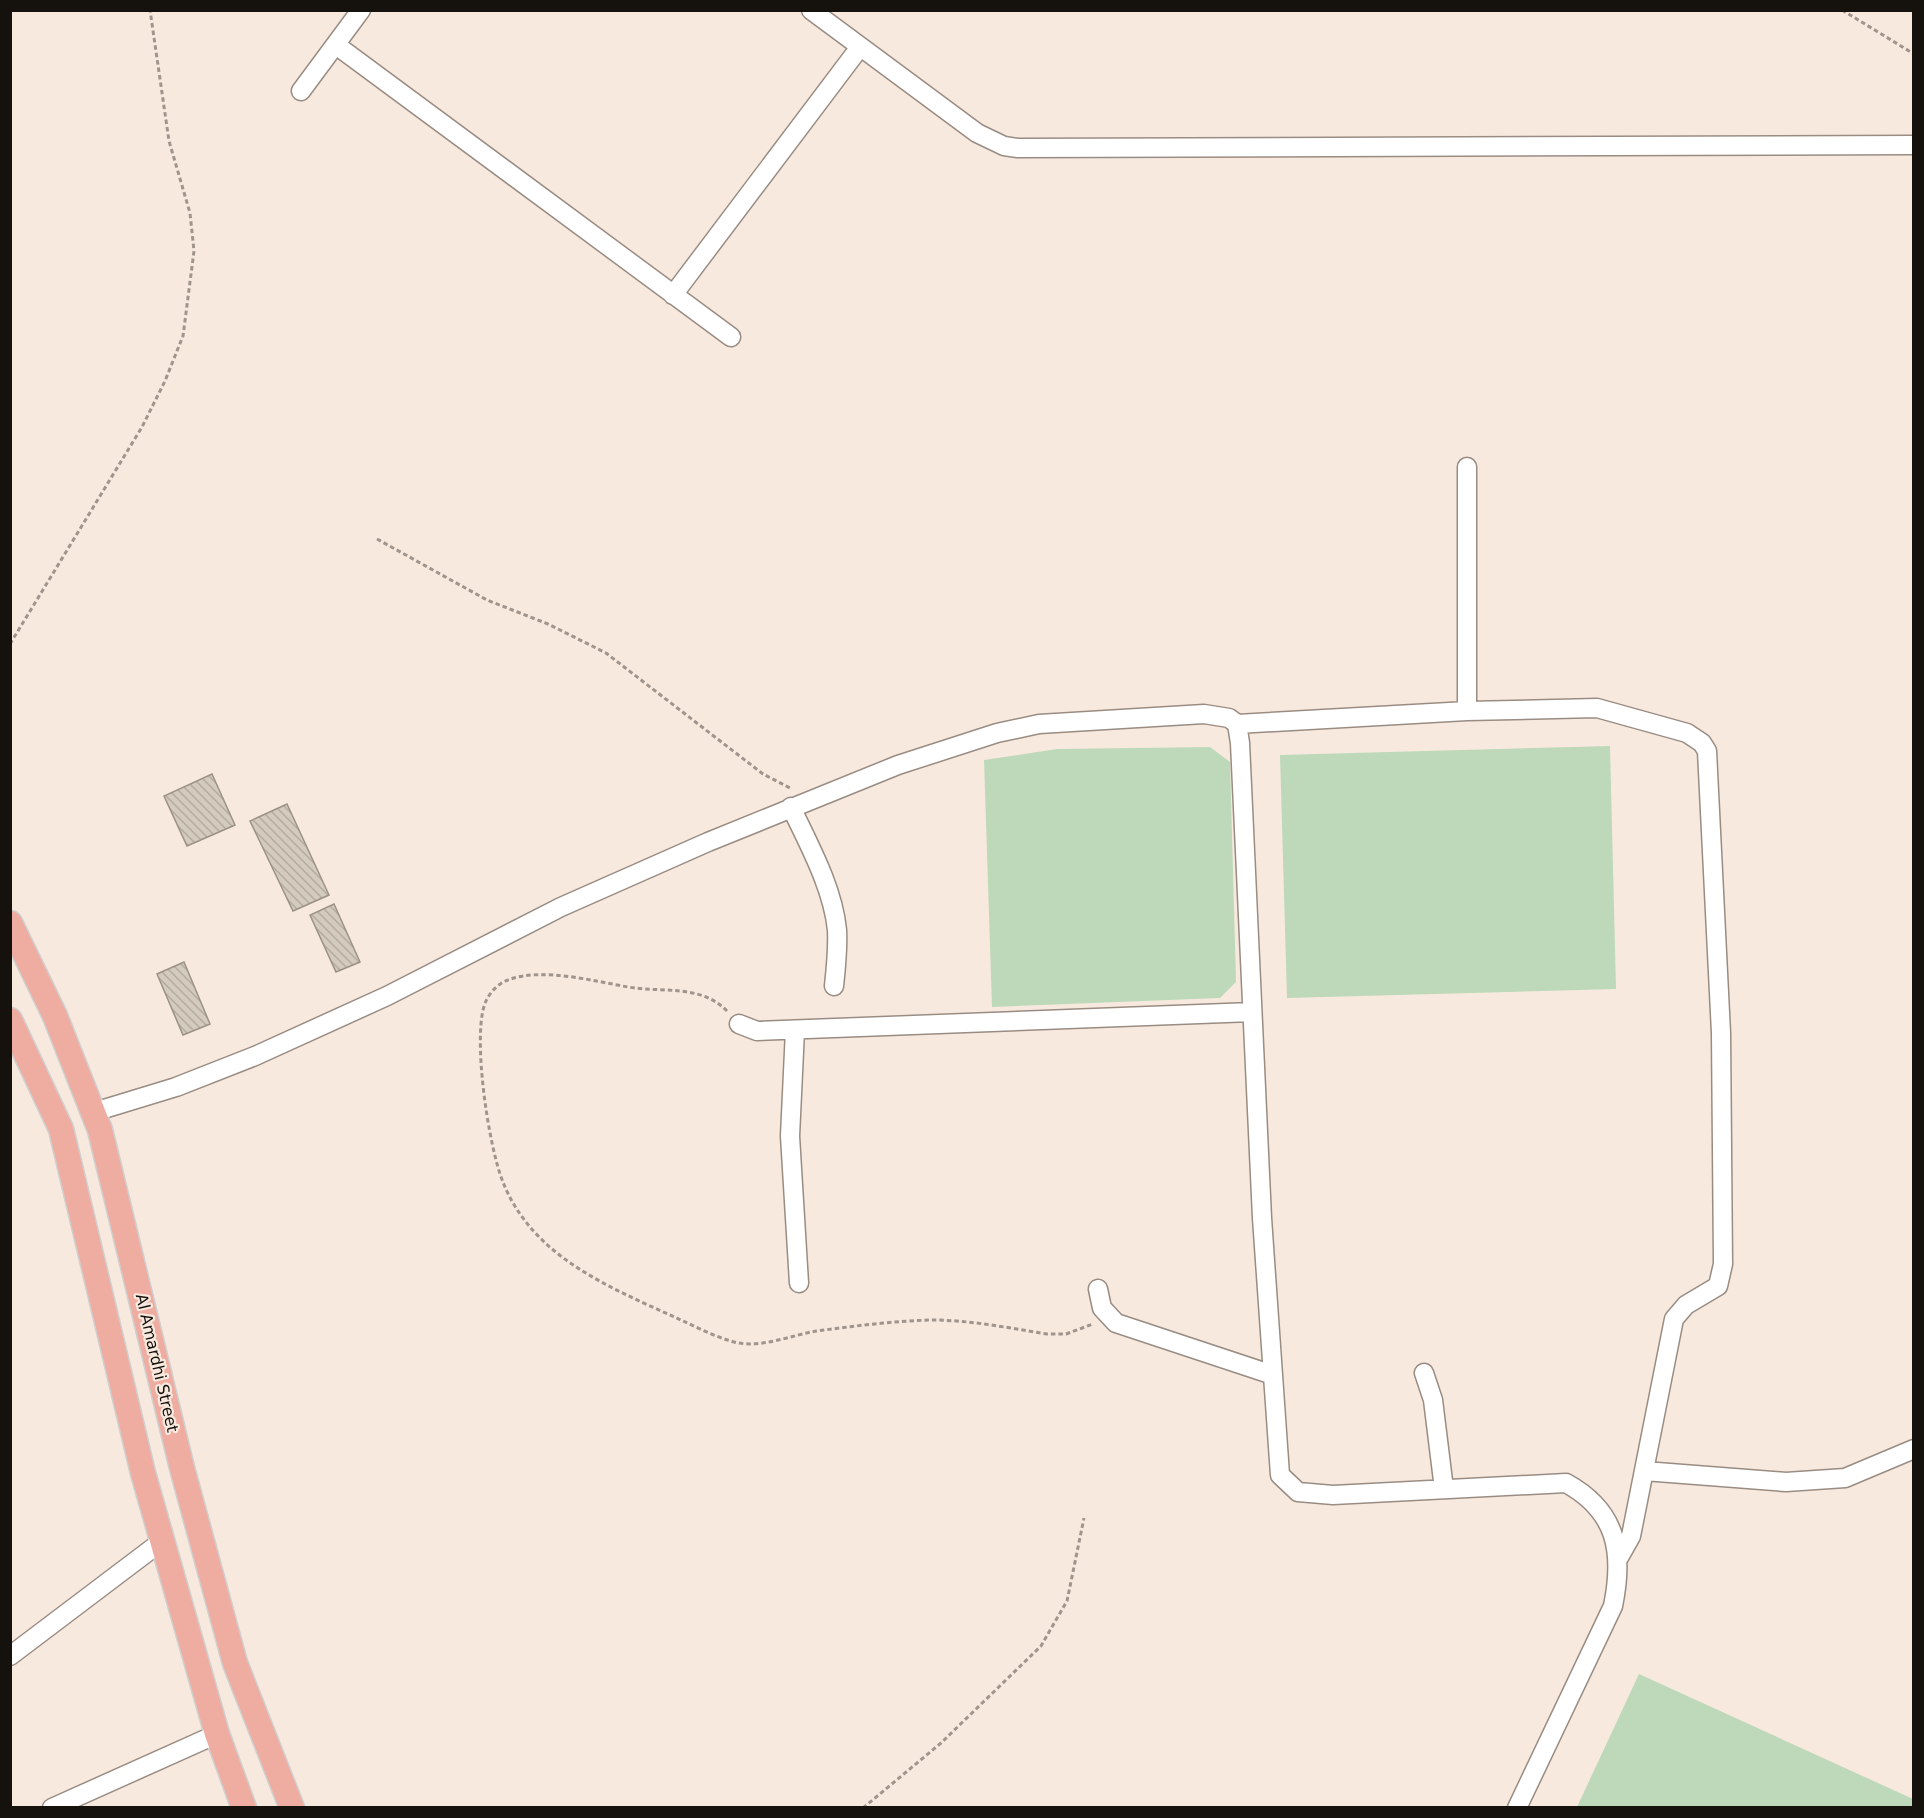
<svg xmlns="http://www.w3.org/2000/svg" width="1924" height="1818" font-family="'DejaVu Sans',sans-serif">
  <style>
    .garden { fill: #bdd9b9 }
    .building { fill: url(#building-back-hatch); stroke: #9b9185; stroke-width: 1.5 }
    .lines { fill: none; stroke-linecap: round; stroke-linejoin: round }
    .minor-casing { stroke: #998c82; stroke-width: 21 }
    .major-casing { stroke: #d0cfcf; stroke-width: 27 }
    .path { stroke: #9f958d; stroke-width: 3; stroke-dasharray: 4.5 3; stroke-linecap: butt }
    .minor { stroke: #fff; stroke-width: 18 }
    .major { stroke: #efada2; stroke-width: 24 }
    .labels { text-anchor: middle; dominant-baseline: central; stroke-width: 4.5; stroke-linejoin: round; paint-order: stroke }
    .street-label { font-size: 16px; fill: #15110d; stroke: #f8e9df }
  </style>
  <defs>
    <pattern id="building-back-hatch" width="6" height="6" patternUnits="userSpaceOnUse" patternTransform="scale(1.5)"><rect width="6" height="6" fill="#d4cabd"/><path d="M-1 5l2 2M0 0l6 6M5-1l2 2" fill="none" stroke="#b5aca1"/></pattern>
  </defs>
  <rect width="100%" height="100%" fill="#f8e9df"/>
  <!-- garden -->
  <path class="garden" d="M1610,746L1616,989L1287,998L1280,755Z
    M1210,747L1230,762L1236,982L1220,998L992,1007L984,760L1057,749Z
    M1639,1674L1913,1799V1807H1577Z"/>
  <!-- building -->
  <path class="building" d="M212,774L235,825L187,846L164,796Z
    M287,804L329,895L293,911L250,821Z
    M334,904L360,962L336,972L310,915Z
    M184,962L210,1024L183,1035L157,974Z"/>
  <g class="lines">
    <!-- minor casing -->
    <g class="minor-casing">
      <path id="minor" d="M811,10L977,133L1004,146L1018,148L1914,145
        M336,45L731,337
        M301,91L361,10
        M673,295L860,47
        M1467,467V711
        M1237,724L1467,711L1597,708L1687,733L1702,743L1707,751L1721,1033L1723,1264L1718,1286L1686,1305L1674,1319L1631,1536L1618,1559
        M791,807C809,845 833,888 837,930C838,949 836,968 834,986
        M739,1024L757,1031L1252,1012
        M795,1030L790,1136L799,1283
        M94,1112L176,1087L255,1056L387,996L561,907L708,842L898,765L997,733L1039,724L1204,714L1229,718L1237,724L1240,743L1262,1218L1280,1475L1298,1492L1333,1495L1566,1483C1617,1511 1624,1552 1613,1606L1517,1808
        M1098,1289L1102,1308L1116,1323L1273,1375
        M1424,1373L1433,1400L1444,1489
        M1644,1471L1786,1482L1845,1478L1914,1449
        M10,1656L162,1541
        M52,1808L217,1734"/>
    </g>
    <!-- major casing -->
    <g class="major-casing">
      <path id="major" d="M10,923L55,1016L100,1130L182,1468L235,1663L292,1808
        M10,1020L61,1129L143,1473L217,1734L244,1808"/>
    </g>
    <!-- path -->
    <path class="path" d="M1842,10L1914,54
      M377,539L487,600L548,624L606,653L763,774L792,789
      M10,644L142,427L165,381L183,336L194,251L190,213L169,141L150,10
      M727,1011C700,984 664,993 628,987C594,981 541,967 508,980C499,983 490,992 486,1001C471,1033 489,1149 503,1182C509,1198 519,1214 530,1227C568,1272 629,1296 681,1320C698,1328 716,1337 734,1342C761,1349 791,1335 817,1331C854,1326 894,1321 932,1320C970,1320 1009,1328 1047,1334H1066L1093,1324
      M863,1808L941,1743L1041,1646L1067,1601L1084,1518"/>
    <!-- minor -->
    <use href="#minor" class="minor"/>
    <!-- major -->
    <use href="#major" class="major"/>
  </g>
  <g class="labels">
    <!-- street labels -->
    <g class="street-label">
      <text transform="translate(157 1363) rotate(77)">Al Amardhi Street</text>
    </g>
  </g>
  <!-- border -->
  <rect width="1924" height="1818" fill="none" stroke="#15110d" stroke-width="24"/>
</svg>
